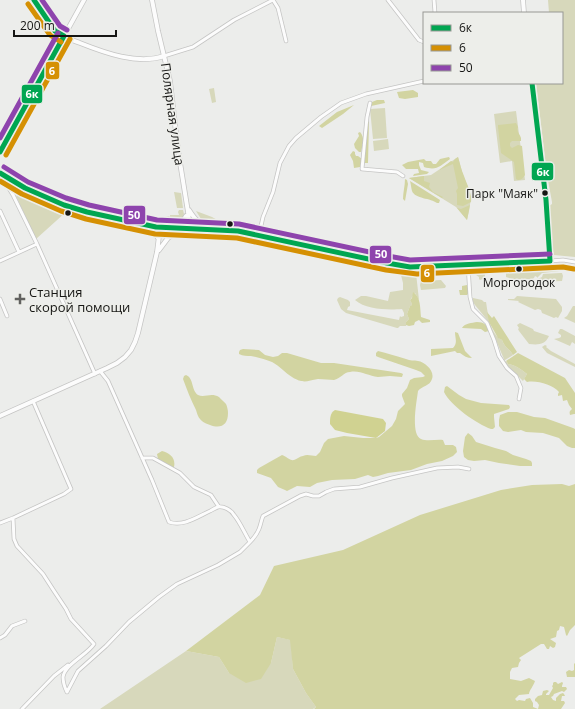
<svg xmlns="http://www.w3.org/2000/svg" width="575" height="709" font-family="'Open Sans',sans-serif">
  <style>
    .green { fill: #d7d8bb }
    .forest { fill: #d2d4a1 }
    .water { fill: #d0d291 }
    .lines { fill: none; stroke-linecap: round; stroke-linejoin: round }
    .street-casing { stroke: #c5c5c4; stroke-width: 4.5 }
    .secondary-casing { stroke: #c5c5c4; stroke-width: 5.5 }
    .street { stroke: #fcfcfc; stroke-width: 3 }
    .secondary { stroke: #fcfcfc; stroke-width: 4 }
    .bus-1-casing { stroke: #edeeea; stroke-width: 8 }
    .bus-2-casing { stroke: #edeeea; stroke-width: 8 }
    .bus-3-casing { stroke: #edeeea; stroke-width: 8 }
    .bus-1 { stroke: #00a651; stroke-width: 5 }
    .bus-2 { stroke: #d59003; stroke-width: 5 }
    .bus-3 { stroke: #8e44ad; stroke-width: 5 }
    .bus-dot { fill: #161614; stroke: #edeeea; stroke-width: 1.5 }
    .poi-dot { fill: #61615f; stroke: #edeeea; stroke-width: 1.5 }
    .labels { text-anchor: middle; dominant-baseline: central; stroke-width: 3; stroke-linejoin: round; paint-order: stroke }
    .bus-label { font-size: 12px; fill: #161614; stroke: #edeeea; text-anchor: end }
    .street-label { font-size: 13px; fill: #161614; stroke: #edeeea }
    .poi-label { font-size: 13px; fill: #161614; stroke: #edeeea; text-anchor: start }
    .line-badge { stroke: #edeeea; stroke-width: 1.5 }
    .badge-label { font-size: 11px; text-anchor: middle; font-weight: bold; fill: #fff }
  </style>
  <rect width="100%" height="100%" fill="#ecedeb"/>
  <!-- green -->
  <path class="green" d="M548,0H575V257L554,255L552,254V252L549,209V206L552,204V202L547,175L536,83H562V13H549Z
    M214,88L216,102L212,103L209,89Z
    M385,108L387,138L373,139L370,109Z
    M516,111L525,180L514,181L512,161L500,163L494,114Z
    M388,139L389,149L374,151L373,141Z
    M458,157L463,175L468,187L471,198L469,211L467,220L456,207L409,178L431,175Z
    M22,192L66,212L36,239L16,196Z
    M174,192L181,193L183,208H177Z
    M91,207L157,222L156,224L91,209Z
    M179,210H183L184,214L181,221L174,222L164,221L165,217L169,216L170,217V215H179L178,212Z
    M196,211L212,217L221,222H203Z
    M547,266H552L560,268L561,269L560,271L542,273L537,278V277L535,276L534,278L532,279H512L506,277V271L538,270Z
    M388,268L408,272L416,273L419,300L415,293L410,300L412,304L411,306H410L407,314L409,319L406,322V326H400L398,328H397L346,313L341,309L337,300L338,298L340,297L348,300L350,302V306L348,307L347,310L399,320L400,316L401,317L404,316V313L402,309C389,310 366,310 355,300L361,296H366L388,301L390,292L403,290V283L401,275L387,271Z
    M472,269H484L487,272H485V278L480,280L479,279V277L476,275L477,273L472,271Z
    M453,270L454,273L422,274L420,271Z
    M560,273H562L563,276L562,281L536,282V280L542,277L543,274Z
    M441,280L446,286L445,288L421,290L420,285L421,281Z
    M517,296L556,299L562,307V311L558,318L556,317L554,318L542,313L541,310L538,309L535,310L518,302L519,301L508,300V299H514Z
    M473,298L482,300L484,302H486C488,314 490,334 502,340C505,348 509,348 513,355L505,360V361L507,362L508,364C515,365 521,369 527,374L523,381L506,364L488,321L475,305L473,302Z
    M573,306H575V323L564,318L567,316Z
    M520,323L533,329L534,331L549,336C545,345 538,345 529,344L519,331L518,329L519,328L517,325Z
    M560,329H562L575,336V344L572,342L570,346L554,339L559,338L561,337V335L558,333Z
    M545,345L547,346L546,347L551,351L575,364V367L547,353L542,347Z
    M277,637L291,640L293,669L306,693L316,707L313,709H100L186,651L219,657L229,673L271,663Z"/>
  <!-- forest -->
  <path class="forest" d="M413,90L418,93V97L405,99L399,98L397,92Z
    M377,100H384L385,103L371,106L372,102Z
    M354,105L343,114L322,128L319,126L337,112Z
    M368,121L369,122L368,163H364Z
    M516,123L518,127C516,132 520,134 521,138V141H512L510,143V146L512,148L518,145L522,146L525,175C523,178 520,182 516,179L514,162L501,153L498,127V125Z
    M360,132C365,138 363,144 361,152H359L355,148L354,144L359,136L358,133Z
    M353,151L355,152V154L356,156H358L362,159L360,167L354,168L353,161L350,155Z
    M449,157L450,159C440,166 437,171 424,167L423,163L419,162V165L421,170L429,172L427,174L413,176L414,174L419,173L418,169H406L402,165L408,162L424,159L426,161H431L433,164H436L440,159Z
    M458,157C460,163 461,170 464,176C467,185 472,193 471,202L463,206L457,205V194L456,191L458,188L453,164L439,170L451,161L453,162L455,159Z
    M424,176V181L430,183L429,187L433,192L443,197L442,198L409,178Z
    M405,179L407,180L408,184L405,201L403,199C403,192 405,186 405,179Z
    M410,181L440,200L439,203H437C431,198 415,199 412,191C411,188 411,184 410,181Z
    M470,205L467,220L457,208L461,209Z
    M467,285L468,286V294L467,295H460L459,290H462V286Z
    M413,292C421,297 420,308 421,317L430,320V322L422,323L419,320L415,322L414,325L409,326L406,325V322L409,319L407,314L410,306H411L412,304L410,300L412,298Z
    M487,312L492,318L494,316L517,352L513,355C509,348 505,348 502,340L498,338L489,322Z
    M477,322C484,322 487,325 489,331L485,332L481,329L462,328C465,323 472,323 477,322Z
    M455,332L458,333L465,351L472,358C467,358 464,356 460,353H457L455,351L431,356V349L453,348C458,343 455,338 455,332Z
    M243,349L259,350L265,355L273,357L278,356L282,353H287L321,363H334L401,373L403,374L402,377C398,377 394,376 390,376C386,376 382,377 378,377C368,376 360,370 350,372C344,372 340,379 334,380C329,380 324,379 318,379C307,381 303,384 292,377C285,373 280,366 272,362C266,360 258,357 251,356C247,356 243,356 239,354V352L240,350Z
    M378,351C387,353 396,356 406,359C410,361 414,360 418,361C425,362 435,371 432,379C430,386 422,386 418,391C417,400 410,434 421,439C428,442 436,439 443,440L445,445H453L456,447L457,452L453,456L442,461L427,464L411,470L388,473L378,476L373,477L368,475L355,479L332,480L317,483L310,487L297,486L287,491L285,490L278,487L271,478L257,473V470L259,468L282,455C286,456 290,461 294,460C297,459 300,456 303,456C307,454 312,456 316,456L320,452L324,443L328,439L344,436L363,438H376L379,437L392,426L396,419L398,411L405,404L402,396V394L407,388L410,380L414,378L423,377L425,376L421,372L416,370L378,357L376,356V353Z
    M518,353L565,378L575,393V414H574L570,415C569,411 570,411 572,409L569,405L567,400L563,401L562,395L558,396V394L559,392C553,385 537,380 527,382L524,379L527,374C521,369 515,365 508,364L507,362L506,361Z
    M186,375C194,378 191,390 198,395C205,398 211,392 219,397C221,399 224,402 226,404C227,406 228,410 228,413C228,425 221,429 210,425C207,424 202,422 200,419C198,417 197,413 196,410C191,400 187,390 183,379L184,376Z
    M447,386L459,395L466,399L481,403L509,405L510,407L509,409L494,414V417L495,427L493,429H491C477,424 451,406 444,392L445,387Z
    M508,412H517L534,417L545,418L573,428L575,429V448H572L567,446L559,438L543,433L526,432L521,430L508,432L503,431L499,426V420L500,415Z
    M468,433L472,436L476,442L495,448L506,451L513,455L526,459L531,461L532,463V466H520L499,463L485,460L474,461L468,460L464,457L463,451L465,437Z
    M162,451C170,453 176,458 174,467H172L158,459L157,454Z
    M562,484L569,486L575,484V625L570,630L567,636L566,635L564,627L560,626L559,630L557,631L556,637L550,639L556,643L555,647L553,648L550,646L549,649H547L544,644H541L519,658L521,660L519,663L518,667L512,668L510,672V679L521,681L529,678L535,681C534,685 529,691 529,694L519,695L515,699L517,701L519,700L525,701L526,699L530,698L533,703V707L538,709H314L316,707L306,693L293,669L290,640L277,637L271,663L261,679L246,683L229,673L219,657L186,651L260,595L274,566L343,550L420,515L501,490L532,485Z
    M575,663V677H567L566,672L569,670L572,671L574,670V664Z
    M554,682H556L558,684L562,682L563,683L562,686V687H566L567,689L564,692L562,691L554,694L553,696L551,697L553,700L556,701V698L560,694L563,693L564,694L565,696H562L561,701H564L565,703L561,709H538L539,705L537,702L535,701V699L538,696L542,695L543,691L547,690L549,691L546,694V695H549L553,688L552,686L553,685V683Z"/>
  <!-- water -->
  <path class="water" d="M335,410L383,419L386,423L385,431L376,438L347,433L335,430L330,424C330,418 330,413 335,410Z"/>
  <g class="lines">
    <!-- street casing -->
    <g class="street-casing">
      <path id="street" d="M273,0L278,8L286,41
        M388,0L419,40L424,42
        M434,0L435,13
        M164,56L193,47L234,20L273,0
        M370,103L367,117L362,169L397,172L403,176
        M1,175L13,195L37,244L95,374
        M13,195L14,189L18,184
        M0,211L19,252
        M259,235L263,217L273,192L280,163L289,146L296,138L321,117L341,103L366,94L424,81
        M0,261L37,244
        M550,261L563,260L575,262
        M468,265L470,297L473,309L487,323L494,340L499,356L507,368L516,376L521,388L519,399
        M0,299L7,316
        M142,458H153L180,473L194,487L211,495L219,507
        M13,518L14,539L17,546L43,574L54,591L66,609L71,619L94,644C87,655 65,664 63,677C63,682 65,688 67,692
        M0,523L13,518L64,494L71,489L33,401
        M250,542C254,538 257,534 259,529C261,524 261,521 263,516L300,496L306,494L313,496H319L326,492L334,489L360,487L392,478L437,468L458,467L469,469
        M0,638L5,635L12,626L25,621
        M67,692L78,671L106,646L129,622L159,597L177,584L218,565L240,552L250,542C245,534 240,522 234,515C231,510 224,506 218,507C215,508 212,510 210,511C197,517 183,527 169,522L152,480L108,381L100,371
        M22,709L54,676L68,665"/>
    </g>
    <!-- secondary casing -->
    <g class="secondary-casing">
      <path id="secondary" d="M34,0L55,31C62,37 72,40 80,43C105,53 138,65 164,56
        M152,0L158,31L170,81L178,150L188,212L190,228
        M523,0L524,13
        M0,152L84,0
        M0,173L25,188L64,205L87,212L156,227L238,231L259,235L387,263L410,267L550,261L546,200L532,83
        M189,210C196,221 199,223 210,229
        M146,226L154,232L158,238
        M172,227L181,224L186,216
        M159,250L168,238L181,229
        M0,416L107,368L117,363L125,357L131,350L135,342L138,333L157,252L160,228"/>
    </g>
    <!-- street -->
    <use href="#street" class="street"/>
    <!-- secondary -->
    <use href="#secondary" class="secondary"/>
    <!-- bus-1 casing -->
    <g class="bus-1-casing">
      <path id="bus-1" d="M34,0L55,31L64,36
        M532,83L546,200L550,261
        M0,152L64,36
        M0,173L25,188L64,205L87,212L156,227L238,231L387,263L410,267L550,261"/>
    </g>
    <!-- bus-2 casing -->
    <g class="bus-2-casing">
      <path id="bus-2" d="M28,4L50,35L61,42
        M6,155L70,39
        M0,181L22,194L61,211L86,219L155,234L237,238L386,270L417,274L563,267L574,269"/>
    </g>
    <!-- bus-3 casing -->
    <g class="bus-3-casing">
      <path id="bus-3" d="M42,0L60,26L67,30
        M0,138L58,33
        M4,167L28,182L66,198L89,205L157,220L239,224L388,256L410,260L550,254"/>
    </g>
    <!-- bus-1 -->
    <use href="#bus-1" class="bus-1"/>
    <!-- bus-2 -->
    <use href="#bus-2" class="bus-2"/>
    <!-- bus-3 -->
    <use href="#bus-3" class="bus-3"/>
  </g>
  <!-- markers -->
  <g class="bus-dot">
    <circle cx="545" cy="193" r="3.5"/>
    <circle cx="68" cy="213" r="3.5"/>
    <circle cx="230" cy="224" r="3.5"/>
    <circle cx="519" cy="269" r="3.5"/>
  </g>
  <path class="poi-dot" d="M18 293h4v4h4v4h-4v4h-4v-4h-4v-4h4z"/>
  <g class="labels">
    <!-- bus labels -->
    <g class="bus-label">
      <text x="538" y="193">Парк "Маяк"</text>
      <text x="519" y="282" text-anchor="middle">Моргородок</text>
    </g>
    <!-- street labels -->
    <g class="street-label">
      <text transform="translate(173 114) rotate(82)">Полярная улица</text>
    </g>
    <!-- poi labels -->
    <g class="poi-label">
      <text x="29" y="292">Станция<tspan x="29" dy="15">скорой помощи</tspan></text>
    </g>
  </g>
  <g class="line-badge">
    <rect x="45" y="61" width="15" height="19" rx="4" fill="#d59003"/>
    <rect x="21" y="84" width="22" height="20" rx="4" fill="#00a651"/>
    <rect x="531" y="162" width="23" height="19" rx="4" fill="#00a651"/>
    <rect x="123" y="205" width="23" height="20" rx="4" fill="#8e44ad"/>
    <rect x="369" y="245" width="23" height="19" rx="4" fill="#8e44ad"/>
    <rect x="420" y="264" width="15" height="19" rx="4" fill="#d59003"/>
  </g>
  <g class="badge-label">
    <text x="52" y="75">6</text>
    <text x="32" y="98">6к</text>
    <text x="543" y="176">6к</text>
    <text x="134" y="219">50</text>
    <text x="381" y="258">50</text>
    <text x="427" y="277">6</text>
  </g>
  <!-- legend -->
  <rect x="423" y="12" width="140" height="72" fill="#edeeea" stroke="#979894"/>
  <rect x="431" y="25" width="20" height="6" fill="#00a651" stroke="#979894"/>
  <text x="459" y="32" font-size="12" fill="#161614">6к</text>
  <rect x="431" y="45" width="20" height="6" fill="#d59003" stroke="#979894"/>
  <text x="459" y="52" font-size="12" fill="#161614">6</text>
  <rect x="431" y="65" width="20" height="6" fill="#8e44ad" stroke="#979894"/>
  <text x="459" y="72" font-size="12" fill="#161614">50</text>
  <!-- scale -->
  <path d="M14 30v6h102v-6" fill="none" stroke="#161614" stroke-width="2"/>
  <text x="20" y="30" font-size="12" fill="#161614" stroke="#edeeea" stroke-width="3" paint-order="stroke">200 m</text>
</svg>
